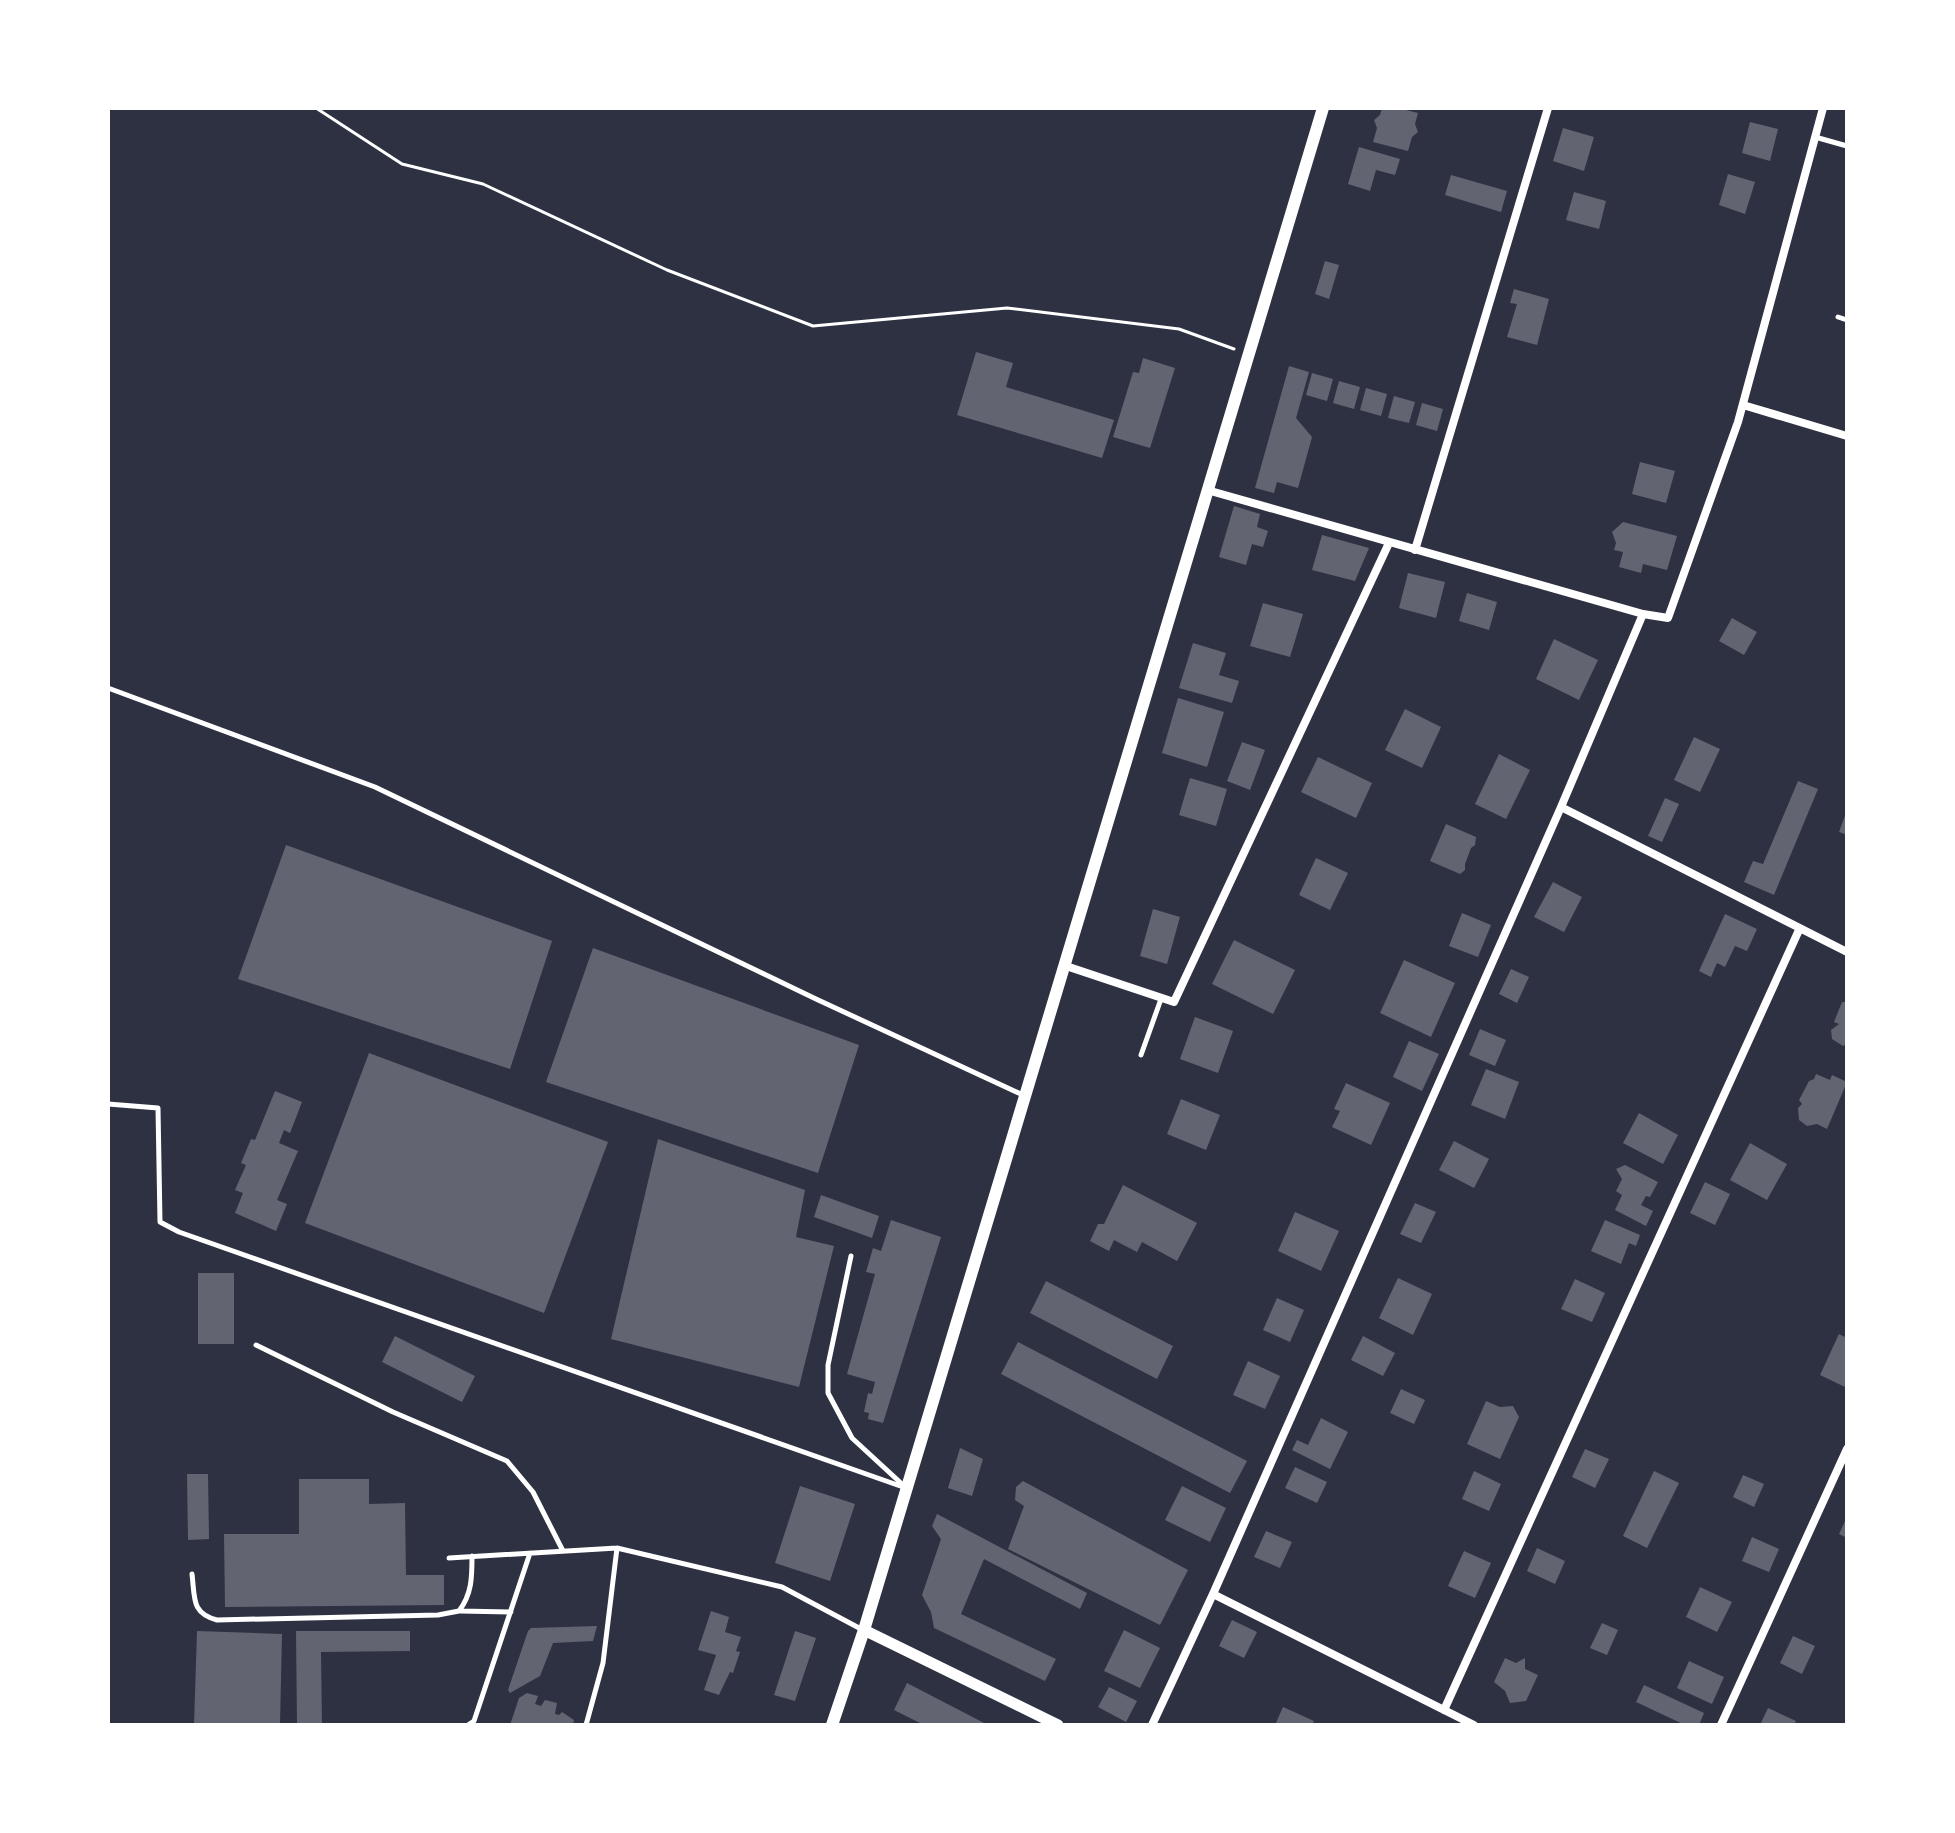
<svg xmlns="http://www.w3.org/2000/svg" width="1955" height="1833" font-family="'Crimson Pro',serif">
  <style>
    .building { fill: #626471 }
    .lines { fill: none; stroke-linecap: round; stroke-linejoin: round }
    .path { stroke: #fff; stroke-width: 3 }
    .service { stroke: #fff; stroke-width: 5 }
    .minor { stroke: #fff; stroke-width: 8 }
    .tertiary { stroke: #fff; stroke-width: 11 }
    .secondary { stroke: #fff; stroke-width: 12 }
  </style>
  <rect width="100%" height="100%" fill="#2d3142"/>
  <!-- building -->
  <path class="building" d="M1382,108H1398L1418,113L1415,124L1418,132L1412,137L1408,151L1373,142L1377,128L1374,120L1380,115Z
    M1750,122L1778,129L1770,161L1742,153Z
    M1563,128L1594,137L1584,171L1553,161Z
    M1359,147L1400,159L1395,175L1376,170L1370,191L1348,184Z
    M1728,174L1755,182L1745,214L1719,205Z
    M1451,175L1507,191L1501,212L1445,195Z
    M1574,192L1606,201L1599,229L1566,220Z
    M1325,261L1339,265L1329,299L1315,294Z
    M1514,289L1549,299L1537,345L1507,337L1517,304L1510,303Z
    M976,352L1013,363L1006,387L1114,420L1102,458L957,415Z
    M1143,358L1175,368L1150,448L1113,437L1133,372L1139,373Z
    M1289,366L1309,372L1296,418L1312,437L1298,488L1277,482L1274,493L1255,488Z
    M1312,373L1333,379L1327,401L1306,395Z
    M1339,381L1360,387L1354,409L1333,403Z
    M1366,388L1387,394L1381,416L1360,410Z
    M1394,396L1415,402L1409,423L1388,418Z
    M1422,403L1443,409L1437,431L1416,425Z
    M1640,462L1675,471L1666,503L1632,494Z
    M1234,506L1260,514L1257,527L1268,531L1263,547L1252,544L1246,565L1219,557Z
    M1623,522L1677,536L1667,570L1643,564L1641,573L1619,567L1623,552L1614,550L1616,543L1612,532Z
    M1322,535L1369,548L1355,581L1312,570Z
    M1408,573L1445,582L1436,618L1399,608Z
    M1467,593L1497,602L1489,630L1459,621Z
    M1263,603L1303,614L1290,657L1250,646Z
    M1732,618L1757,632L1744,655L1719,641Z
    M1554,639L1598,660L1579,700L1536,679Z
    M1193,643L1226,653L1219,675L1239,681L1232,703L1179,688Z
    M1178,698L1224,712L1207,767L1162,753Z
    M1405,709L1441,727L1422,768L1385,750Z
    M1694,737L1720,749L1700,792L1674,780Z
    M1242,742L1265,750L1250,790L1227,781Z
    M1499,754L1530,770L1506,819L1475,804Z
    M1318,757L1372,783L1356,818L1301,792Z
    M1190,778L1227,789L1216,826L1179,815Z
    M1798,781L1818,789L1774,895L1744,882L1753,861L1763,864Z
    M1665,798L1679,804L1662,842L1648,836Z
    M1847,810V835L1839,832Z
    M1446,824L1476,837L1475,845L1471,848L1465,864V870L1460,874L1430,861Z
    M286,845L552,941L510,1069L238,979Z
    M1316,858L1348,873L1330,910L1299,895Z
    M1553,882L1582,897L1564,932L1534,917Z
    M1153,909L1180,917L1167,964L1140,956Z
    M1462,913L1491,925L1478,957L1449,946Z
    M1725,914L1757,929L1747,951L1735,946L1725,967L1717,963L1711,977L1699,971Z
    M1234,940L1295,970L1273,1014L1212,984Z
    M593,948L859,1045L818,1173L546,1082Z
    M1404,960L1455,983L1431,1037L1380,1013Z
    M1511,969L1529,977L1517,1003L1499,994Z
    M1842,1002H1847V1044L1843,1046L1832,1039L1831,1030L1839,1024L1834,1022Z
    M1195,1017L1233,1031L1218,1073L1180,1059Z
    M1480,1029L1506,1040L1495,1066L1469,1055Z
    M1409,1041L1439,1054L1422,1091L1393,1077Z
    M369,1053L608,1142L544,1313L305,1223Z
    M1486,1069L1519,1082L1505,1119L1471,1105Z
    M1816,1074L1830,1080L1832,1075L1847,1082L1827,1129L1817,1124L1807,1126L1799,1120L1798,1108L1802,1104L1799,1100L1809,1081L1814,1079Z
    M1346,1083L1390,1103L1371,1145L1332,1127L1340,1111L1334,1109Z
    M275,1091L302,1102L290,1133L284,1130L279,1143L298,1151L277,1200L287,1204L276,1231L235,1213L243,1193L235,1190L246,1165L241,1163L251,1139L255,1140Z
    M1181,1099L1220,1115L1206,1150L1167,1134Z
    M1639,1113L1678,1135L1663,1164L1623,1143Z
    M658,1139L805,1190L796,1237L834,1246L799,1387L611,1339Z
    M1454,1141L1489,1159L1474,1188L1439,1170Z
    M1750,1143L1787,1164L1767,1200L1730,1180Z
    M1625,1165L1658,1182L1650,1197L1646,1196L1641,1205L1653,1211L1646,1226L1615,1210L1622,1195L1616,1191L1622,1179L1616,1169Z
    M1705,1182L1730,1194L1715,1225L1690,1213Z
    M1123,1185L1197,1223L1177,1261L1142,1242L1137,1252L1114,1240L1109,1251L1090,1241L1098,1224H1104Z
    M821,1195L879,1216L872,1238L814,1217Z
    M1415,1203L1436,1212L1421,1243L1400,1234Z
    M1295,1212L1339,1231L1321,1271L1278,1251Z
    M891,1220L941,1237L883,1423L868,1419L869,1413L864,1412L868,1393L872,1394L875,1382L847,1374L875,1274L866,1272L873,1248L881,1251Z
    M1605,1220L1640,1235L1636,1246L1629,1243L1621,1264L1591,1251Z
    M198,1273H234V1344H198Z
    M1398,1278L1432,1294L1413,1335L1379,1318Z
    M1575,1279L1605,1293L1592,1322L1561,1309Z
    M1046,1281L1173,1346L1157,1379L1030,1313Z
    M1277,1298L1304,1310L1290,1342L1263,1330Z
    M1839,1334L1847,1338L1845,1387L1820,1375Z
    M395,1336L475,1376L462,1402L382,1362Z
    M1363,1336L1395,1353L1383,1376L1351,1360Z
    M1018,1342L1247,1461L1230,1493L1001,1374Z
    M1248,1361L1280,1376L1265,1409L1233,1395Z
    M1401,1389L1425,1400L1414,1424L1390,1413Z
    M1486,1401L1500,1407L1513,1406L1519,1417L1500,1459L1467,1444Z
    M1321,1418L1348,1432L1330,1469L1292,1450L1297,1440L1308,1445Z
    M960,1448L983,1459L972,1496L948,1488Z
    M1585,1449L1609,1459L1595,1488L1572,1477Z
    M1295,1467L1327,1482L1317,1503L1285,1488Z
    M1474,1471L1501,1484L1489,1511L1462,1499Z
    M1654,1471L1679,1483L1647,1548L1623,1536Z
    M187,1474H208L209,1539L188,1540Z
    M1743,1475L1764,1484L1754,1507L1733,1497Z
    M299,1479H369V1504L405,1503L406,1575H444V1605L225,1607L224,1534H299Z
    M1023,1481L1188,1570L1160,1625L1008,1549L1024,1506L1015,1500L1016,1487Z
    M800,1486L855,1504L830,1581L775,1563Z
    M1182,1486L1226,1508L1210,1542L1165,1520Z
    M937,1514L1087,1593L1080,1609L984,1559L961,1614L1056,1659L1045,1681L934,1628L931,1612L922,1595L941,1539L932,1526Z
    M1847,1517V1538L1839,1534Z
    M1266,1531L1292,1542L1280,1568L1254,1557Z
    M1752,1537L1779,1549L1769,1572L1742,1561Z
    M1537,1548L1565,1561L1555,1584L1527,1571Z
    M1464,1551L1491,1563L1475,1598L1448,1586Z
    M1700,1587L1732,1602L1717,1632L1686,1617Z
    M711,1611L729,1617L725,1632L741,1637L736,1651L740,1652L733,1673L730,1672L719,1695L704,1690L716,1655L698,1650Z
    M1232,1620L1257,1632L1244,1658L1219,1646Z
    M1602,1623L1618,1630L1607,1655L1590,1648Z
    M597,1626L593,1641L553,1643L540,1676L510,1693L508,1690L528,1631L531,1628Z
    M1124,1630L1160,1648L1140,1688L1104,1671Z
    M197,1631L282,1634L280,1725H194Z
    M296,1631H410V1651L321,1652L322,1725H297Z
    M795,1631L816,1638L795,1701L774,1695Z
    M1793,1636L1815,1646L1802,1674L1780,1663Z
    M1505,1658L1516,1663L1525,1658V1669L1538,1675L1526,1701L1510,1703L1505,1691L1494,1682Z
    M1689,1661L1724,1677L1712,1704L1677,1688Z
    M907,1683L988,1725H924L894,1710Z
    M1644,1685L1704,1713L1699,1725H1685L1636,1702Z
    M1109,1687L1137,1701L1126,1722L1098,1707Z
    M527,1693L538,1696L535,1704L541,1706L545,1700L557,1703L555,1714L559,1715L562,1712L574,1720L573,1725H510L519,1698Z
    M1283,1707L1314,1721L1312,1725H1275Z
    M1768,1708L1796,1721L1794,1725H1760Z"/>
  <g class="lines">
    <!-- path -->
    <path class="path" d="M316,108L402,164L483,184L667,270L813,326L1007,308L1179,329L1234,349"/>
    <!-- service -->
    <path class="service" d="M1815,137L1847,146
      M1838,317L1847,320
      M108,688L375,787L816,999L1023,1095
      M1141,1055L1161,999
      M108,1104L158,1108L160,1222L179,1232L906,1488
      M851,1256L828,1365V1393L852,1438L903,1485
      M256,1345L393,1412L507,1461L533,1492L563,1551
      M449,1558L617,1548L782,1587L861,1629
      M192,1574C195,1598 191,1613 217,1620L438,1615L459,1611C472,1594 472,1577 472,1556
      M460,1611L511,1612
      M468,1725L474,1721L530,1553
      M586,1725L603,1663L617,1548"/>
    <!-- minor -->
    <path class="minor" d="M1743,405L1847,436
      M1207,490L1643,614L1561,807L1847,952
      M1415,550L1548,108
      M1643,614L1668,618L1738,422L1823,108
      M1063,965L1174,1002L1389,543
      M1213,1594L1474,1725
      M1444,1710L1799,930
      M1152,1725L1213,1594L1561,807
      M1721,1725L1847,1449"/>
    <!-- tertiary -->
    <path class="tertiary" d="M864,1630L1058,1725"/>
    <!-- secondary -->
    <path class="secondary" d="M832,1725L864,1630L1323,108"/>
  </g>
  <!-- border -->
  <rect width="1955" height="1833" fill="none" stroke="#ffffff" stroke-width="220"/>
</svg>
